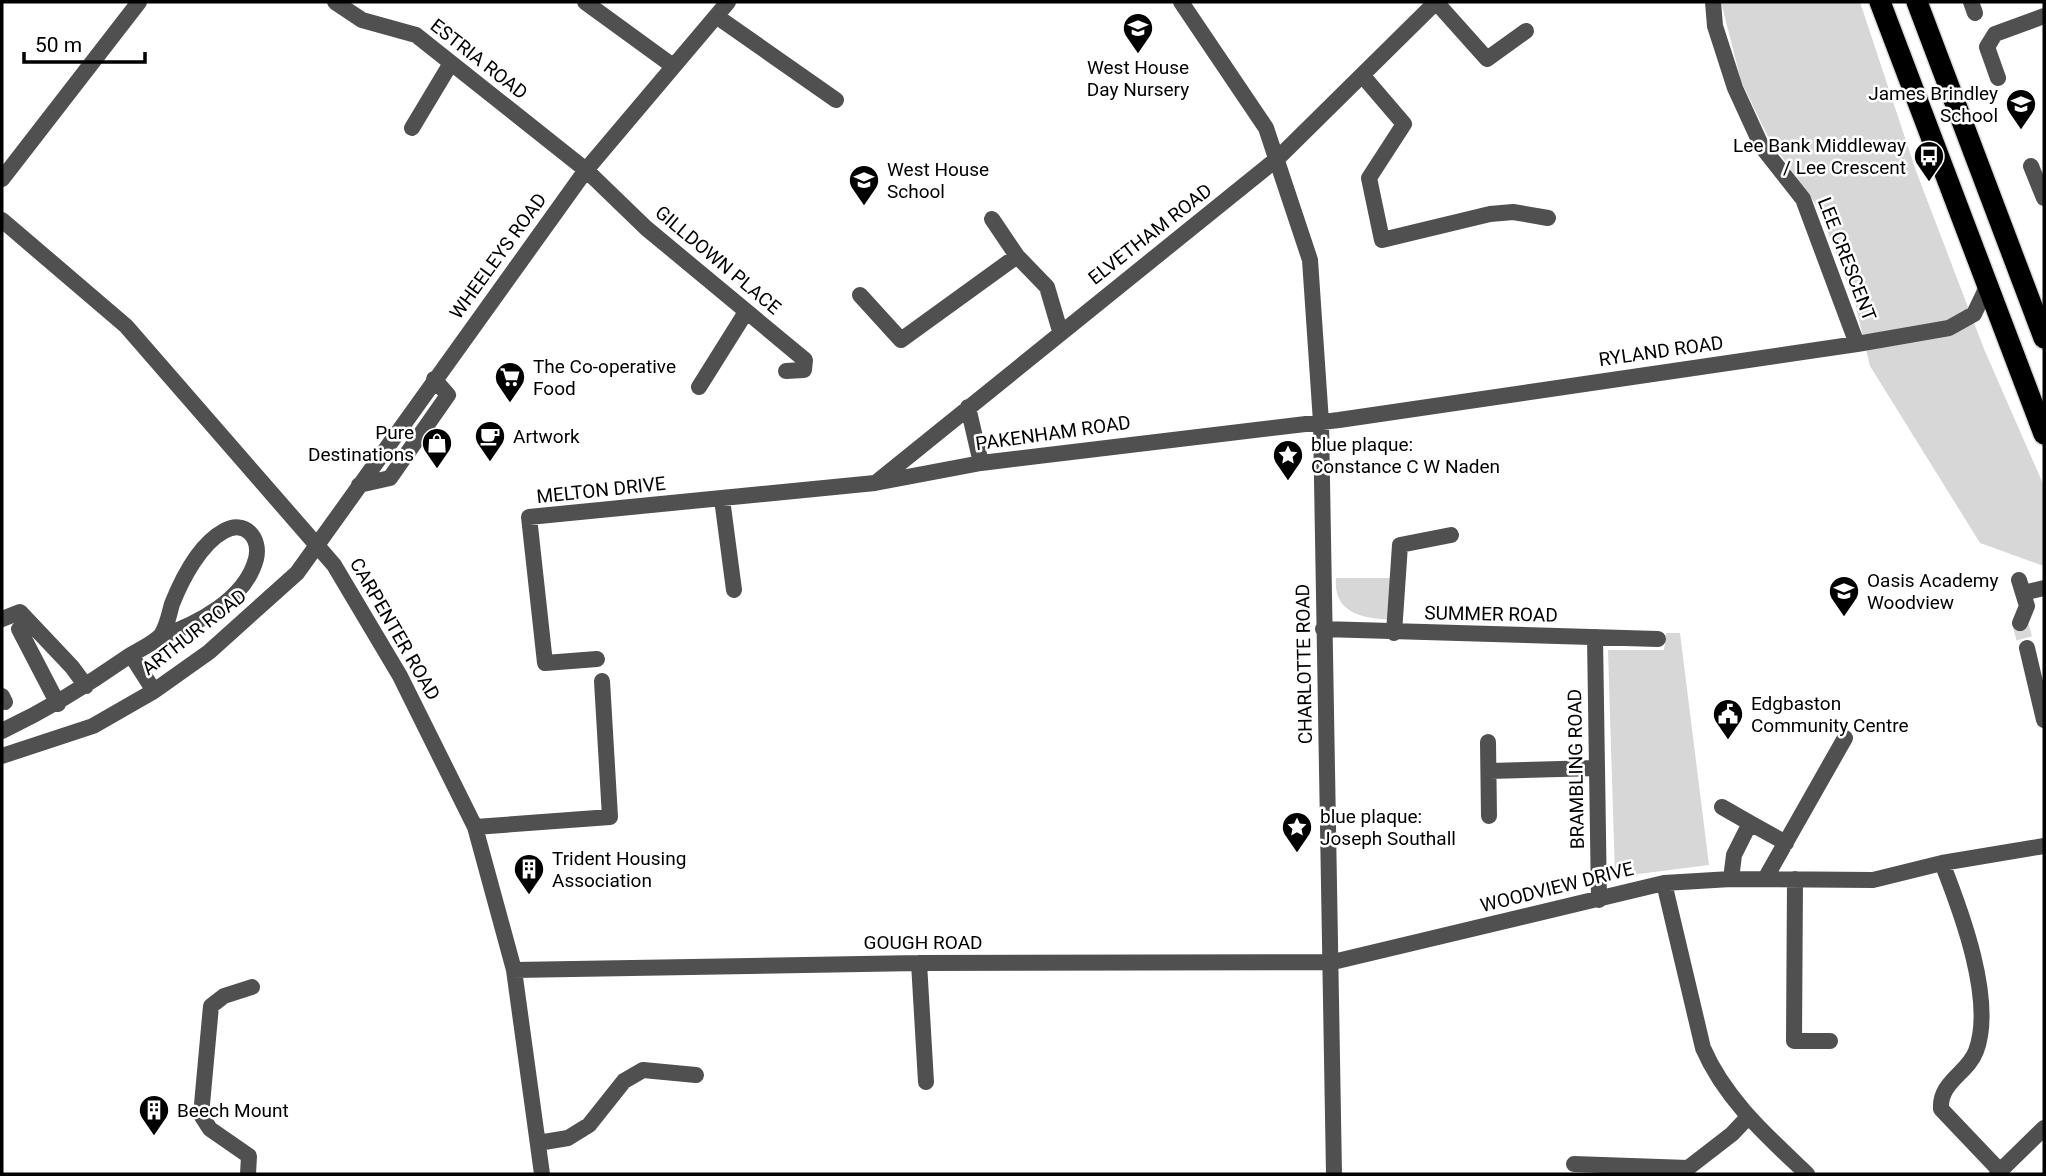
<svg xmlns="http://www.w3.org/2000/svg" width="2046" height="1176" font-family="Roboto,sans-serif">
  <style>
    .green { fill: #d7d7d7 }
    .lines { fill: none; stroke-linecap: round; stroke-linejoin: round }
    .minor-tunnel { stroke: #d9d9d9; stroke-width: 16; stroke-dasharray: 16 8; stroke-linecap: butt }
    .highway-casing { stroke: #dbdbdb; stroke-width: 24 }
    .minor { stroke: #505050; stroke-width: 16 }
    .highway { stroke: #000; stroke-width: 21 }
    .labels { text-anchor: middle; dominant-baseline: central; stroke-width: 5; stroke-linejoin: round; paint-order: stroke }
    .street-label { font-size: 19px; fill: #000; stroke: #fff }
    .poi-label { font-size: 19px; fill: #000; stroke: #fff; text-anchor: start }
  </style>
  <rect width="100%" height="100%" fill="#fff"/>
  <!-- green -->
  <path class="green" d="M1721,2H1860L1916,171L1984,349L2044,486V566L1980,543L1870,366L1855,303L1819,209L1768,137L1741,81Z
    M1336,578H1393L1391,620C1363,618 1333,614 1336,578Z
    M1666,633H1680L1709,865L1615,877L1608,650H1664Z"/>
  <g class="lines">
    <!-- minor-tunnel -->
    <path class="minor-tunnel" d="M2020,623L2027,648"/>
    <!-- highway casing -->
    <g class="highway-casing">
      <path id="highway" d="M1880,2L2044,434
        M1917,2L2044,338"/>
    </g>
    <!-- minor -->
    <path class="minor" d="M335,2L362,20L416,35L586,170L646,228L805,360L804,370L786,371
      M585,2L673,66
      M1181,2L1266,128L1310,260L1321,422L1334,1174
      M1436,2L1487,59L1526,31
      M1713,2L1715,26L1735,88L1762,147L1803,199L1857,344
      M1971,2L1975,13
      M716,16L836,100
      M1362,75L1404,124L1369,178L1382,240L1490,214L1513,212L1548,218
      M1998,78L1987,47L1995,34L2044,16
      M412,128L451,63
      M2031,166L2044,198
      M2,179L139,2
      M992,219L1017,256L1047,287L1060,331
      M2,220L126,326L334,565L400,676L475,827L514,970L542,1174
      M860,295L901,340L1017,256
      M699,387L746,312
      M968,407L981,463
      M878,481L1278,158L1436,2
      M359,485L390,478L448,395L434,379
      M722,499L734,590
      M2019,580L2027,606L2020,623
      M2023,593L2044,588
      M2,619L20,612L72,667L86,686
      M19,629L58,704
      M1323,629L1658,639
      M1394,633L1400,545L1451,535
      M1595,637L1599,900
      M2027,648L2044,720
      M131,655L154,691
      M597,659L545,663L529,517L875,483L981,463L1339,420L1857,344L1949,328L1974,314L1987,287
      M2,696L5,702
      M2,731C46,710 86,686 126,658C136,651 149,646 158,638C166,632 169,614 172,604C182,579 200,544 224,531C245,519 261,538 256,559C245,600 197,624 160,637
      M1488,742L1489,816
      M2,756L93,726L154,691L209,652L297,573L586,170L728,2
      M1489,771L1597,768
      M1722,807L1750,823
      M475,827L610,817L602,681
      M1942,863C1961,911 1995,1001 1976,1051C1968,1073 1939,1082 1941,1109L2000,1171
      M1731,879L1734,855L1750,823L1786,843
      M1765,879L1845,738
      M1795,879L1794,1041H1830
      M1664,883L1703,1048C1725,1099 1767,1136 1807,1174
      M919,963L926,1082
      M514,970L919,963L1333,962L1664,883L1731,879L1873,880L1942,863L2044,846
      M538,1143L568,1138L589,1125L624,1081L643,1070L696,1075
      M1574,1164L1688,1168L1732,1134L1748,1117
      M248,1174L249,1156L210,1129L201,1115L211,1006L224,996L252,987
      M1997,1174L2044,1128"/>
    <!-- highway -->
    <use href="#highway" class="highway"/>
  </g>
  <!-- icons -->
  <defs>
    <g id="school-pin" transform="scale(1.575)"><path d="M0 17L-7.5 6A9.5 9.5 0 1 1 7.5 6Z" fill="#000" stroke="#fff"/><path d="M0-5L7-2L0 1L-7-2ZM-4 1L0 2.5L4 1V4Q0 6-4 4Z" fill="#fff"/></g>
    <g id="bus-pin" transform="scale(1.575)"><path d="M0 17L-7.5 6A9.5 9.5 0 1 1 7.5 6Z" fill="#000" stroke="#fff"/><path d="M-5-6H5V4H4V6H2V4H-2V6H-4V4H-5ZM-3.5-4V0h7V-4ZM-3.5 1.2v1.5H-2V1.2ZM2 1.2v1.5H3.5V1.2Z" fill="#fff"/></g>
    <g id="supermarket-pin" transform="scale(1.575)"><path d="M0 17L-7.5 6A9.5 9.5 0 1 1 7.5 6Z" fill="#000" stroke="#fff"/><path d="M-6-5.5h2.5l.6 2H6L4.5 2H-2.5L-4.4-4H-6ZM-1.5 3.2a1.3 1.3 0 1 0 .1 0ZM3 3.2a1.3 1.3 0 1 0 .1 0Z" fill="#fff"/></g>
    <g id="cafe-pin" transform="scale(1.575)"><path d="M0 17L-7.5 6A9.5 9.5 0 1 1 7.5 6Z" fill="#000" stroke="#fff"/><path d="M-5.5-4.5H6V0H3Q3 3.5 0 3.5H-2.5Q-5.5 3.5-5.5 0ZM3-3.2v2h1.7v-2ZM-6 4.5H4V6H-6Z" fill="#fff"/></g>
    <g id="shop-pin" transform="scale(1.575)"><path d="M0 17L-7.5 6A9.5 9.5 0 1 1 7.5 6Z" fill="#000" stroke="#fff"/><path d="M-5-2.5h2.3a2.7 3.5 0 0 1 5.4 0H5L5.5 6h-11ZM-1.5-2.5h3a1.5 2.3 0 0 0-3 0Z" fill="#fff"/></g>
    <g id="sight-pin" transform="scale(1.575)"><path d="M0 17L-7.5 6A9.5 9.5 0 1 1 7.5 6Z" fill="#000" stroke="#fff"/><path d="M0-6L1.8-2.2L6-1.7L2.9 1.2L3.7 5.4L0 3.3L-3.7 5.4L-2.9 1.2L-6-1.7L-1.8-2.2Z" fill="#fff"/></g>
    <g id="civic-pin" transform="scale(1.575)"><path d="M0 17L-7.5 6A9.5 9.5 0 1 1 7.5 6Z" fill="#000" stroke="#fff"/><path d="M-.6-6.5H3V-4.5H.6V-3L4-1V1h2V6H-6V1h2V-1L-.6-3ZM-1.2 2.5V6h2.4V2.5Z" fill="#fff"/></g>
    <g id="building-pin" transform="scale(1.575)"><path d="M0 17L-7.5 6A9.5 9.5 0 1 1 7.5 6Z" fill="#000" stroke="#fff"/><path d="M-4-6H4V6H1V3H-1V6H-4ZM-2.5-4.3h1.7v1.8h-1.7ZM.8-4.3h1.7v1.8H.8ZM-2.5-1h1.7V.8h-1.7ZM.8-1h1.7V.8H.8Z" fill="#fff"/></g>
  </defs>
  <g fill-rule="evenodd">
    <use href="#school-pin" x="1138" y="28"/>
    <use href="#school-pin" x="2021" y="104"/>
    <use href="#bus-pin" x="1929" y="156"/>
    <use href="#school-pin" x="864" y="180"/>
    <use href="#supermarket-pin" x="510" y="377"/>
    <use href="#cafe-pin" x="490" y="436"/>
    <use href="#shop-pin" x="437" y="443"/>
    <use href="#sight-pin" x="1288" y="455"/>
    <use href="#school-pin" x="1844" y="591"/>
    <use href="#civic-pin" x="1728" y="714"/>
    <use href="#sight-pin" x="1297" y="827"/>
    <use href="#building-pin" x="529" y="869"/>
    <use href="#building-pin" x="154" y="1110"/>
  </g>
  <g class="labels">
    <!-- street labels -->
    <g class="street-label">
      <text transform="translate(479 59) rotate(38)">ESTRIA ROAD</text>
      <text transform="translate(1150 234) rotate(-38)">ELVETHAM ROAD</text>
      <text transform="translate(498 256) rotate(-54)">WHEELEYS ROAD</text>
      <text transform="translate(1847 259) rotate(69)">LEE CRESCENT</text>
      <text transform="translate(718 260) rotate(40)">GILLDOWN PLACE</text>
      <text transform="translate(1661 351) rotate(-8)">RYLAND ROAD</text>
      <text transform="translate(1053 433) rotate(-8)">PAKENHAM ROAD</text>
      <text transform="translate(601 490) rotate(-6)">MELTON DRIVE</text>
      <text transform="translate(1491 614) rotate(1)">SUMMER ROAD</text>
      <text transform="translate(395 629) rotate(60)">CARPENTER ROAD</text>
      <text transform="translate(194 632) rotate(-38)">ARTHUR ROAD</text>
      <text transform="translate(1304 664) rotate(-91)">CHARLOTTE ROAD</text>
      <text transform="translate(1576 769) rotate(-91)">BRAMBLING ROAD</text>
      <text transform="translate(1557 887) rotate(-14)">WOODVIEW DRIVE</text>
      <text x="923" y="942">GOUGH ROAD</text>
    </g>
    <!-- poi labels -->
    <g class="poi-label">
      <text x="1138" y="67" text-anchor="middle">West House<tspan x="1138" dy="22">Day Nursery</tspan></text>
      <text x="1998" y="93" text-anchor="end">James Brindley<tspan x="1998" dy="22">School</tspan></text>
      <text x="1906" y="145" text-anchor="end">Lee Bank Middleway<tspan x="1906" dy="22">/ Lee Crescent</tspan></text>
      <text x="887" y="169">West House<tspan x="887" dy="22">School</tspan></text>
      <text x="533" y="366">The Co-operative<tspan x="533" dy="22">Food</tspan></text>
      <text x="414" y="432" text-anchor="end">Pure<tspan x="414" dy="22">Destinations</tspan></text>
      <text x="513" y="436">Artwork</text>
      <text x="1311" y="444">blue plaque:<tspan x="1311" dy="22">Constance C W Naden</tspan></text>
      <text x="1867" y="580">Oasis Academy<tspan x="1867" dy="22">Woodview</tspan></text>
      <text x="1751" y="703">Edgbaston<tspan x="1751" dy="22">Community Centre</tspan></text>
      <text x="1320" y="816">blue plaque:<tspan x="1320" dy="22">Joseph Southall</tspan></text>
      <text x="552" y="858">Trident Housing<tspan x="552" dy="22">Association</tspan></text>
      <text x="177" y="1110">Beech Mount</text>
    </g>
  </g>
  <!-- border -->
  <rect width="2046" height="1176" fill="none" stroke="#000000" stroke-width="7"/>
  <!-- scale -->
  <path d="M24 52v10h121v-10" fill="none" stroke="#000000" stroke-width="3.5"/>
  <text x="35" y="52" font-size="21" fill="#000000" stroke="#ffffff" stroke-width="5" paint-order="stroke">50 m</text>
</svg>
